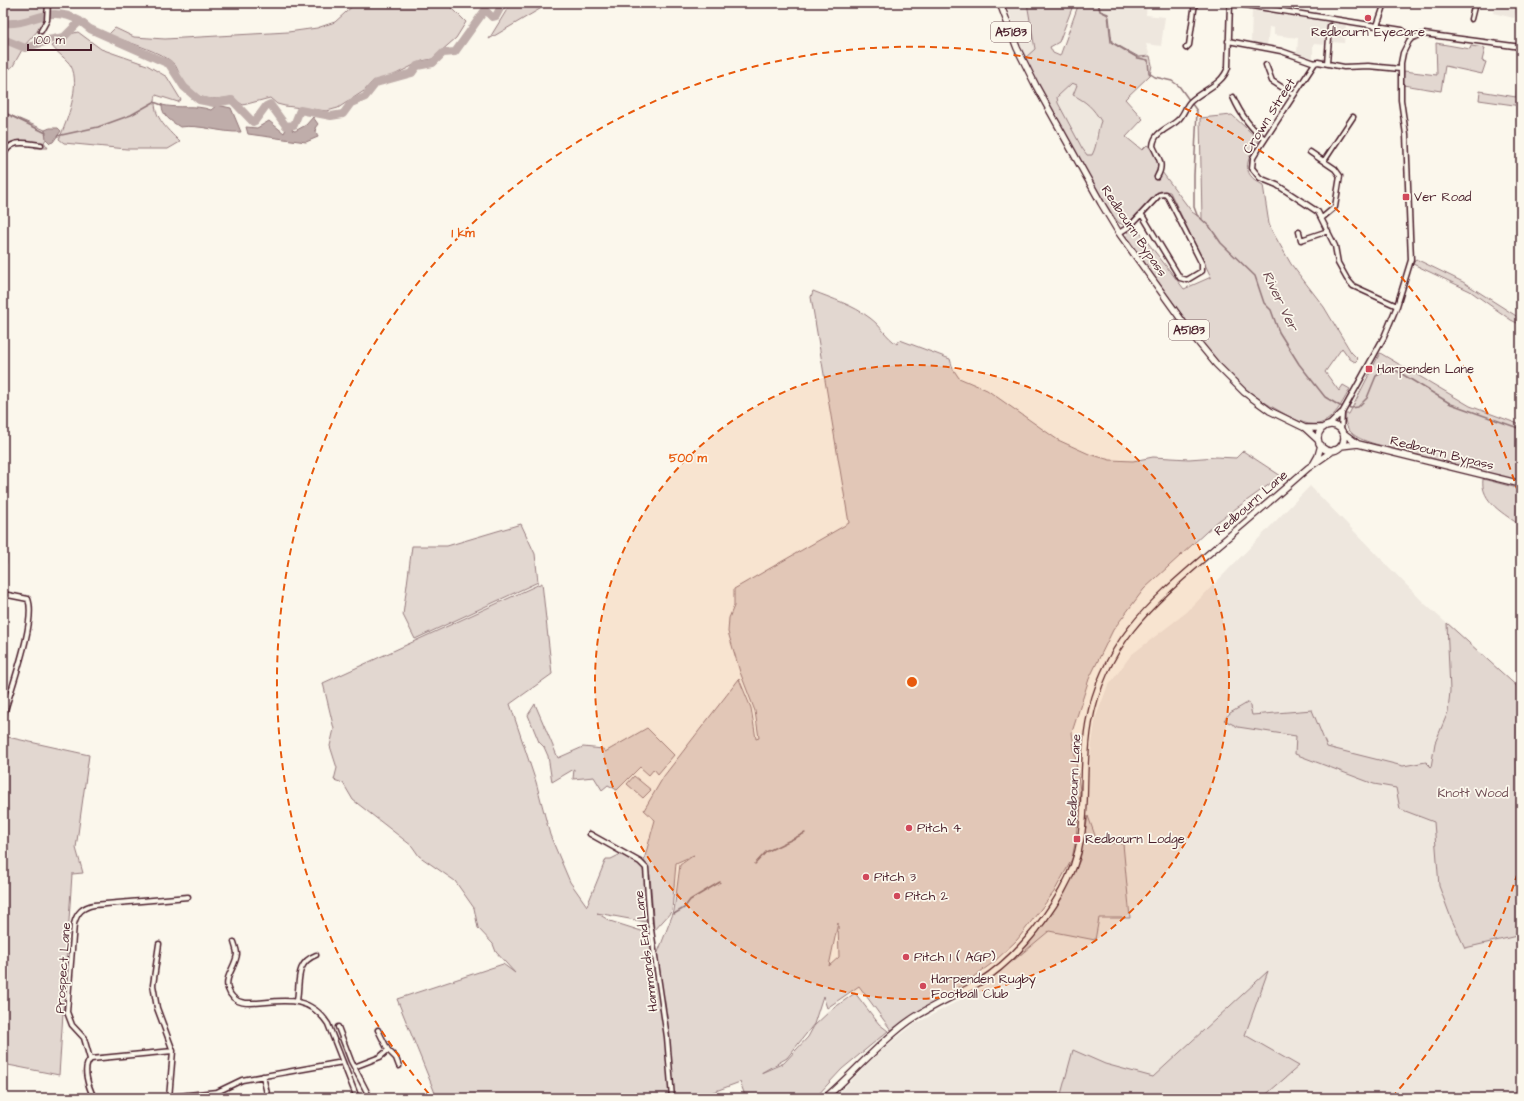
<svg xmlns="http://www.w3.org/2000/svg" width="1524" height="1101" font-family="'Architects Daughter',sans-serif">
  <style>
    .built { fill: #eee7de }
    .green { fill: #e2d7d0; stroke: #967b7e; fill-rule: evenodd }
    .water { fill: #bfadaa; stroke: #907477 }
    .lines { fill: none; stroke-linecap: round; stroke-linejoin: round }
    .stream { stroke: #907477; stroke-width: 1.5 }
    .river { stroke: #bfadaa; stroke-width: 8 }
    .minor-casing { stroke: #4a1f2b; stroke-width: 7 }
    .major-casing { stroke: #4a1f2b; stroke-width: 8 }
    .minor { stroke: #fbf7ec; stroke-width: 4 }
    .major { stroke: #fbf7ec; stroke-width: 5.5 }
    .ring { fill: none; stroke: #e8590c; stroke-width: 2; stroke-dasharray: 7 5 }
    .poi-dot { fill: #d1495b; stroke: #fbf7ec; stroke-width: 1.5 }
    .labels { text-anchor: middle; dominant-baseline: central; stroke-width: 3.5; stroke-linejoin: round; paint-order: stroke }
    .shield { fill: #fbf7ec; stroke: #7f6065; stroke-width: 1 }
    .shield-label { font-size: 12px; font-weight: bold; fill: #4a1f2b }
    .poi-label { font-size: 13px; fill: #4a1f2b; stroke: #fbf7ec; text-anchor: start }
    .street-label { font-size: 13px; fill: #4a1f2b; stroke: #fbf7ec }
    .park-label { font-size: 13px; fill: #704d54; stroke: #fbf7ec }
    .water-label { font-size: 14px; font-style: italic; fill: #6d4a51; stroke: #fbf7ec }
    .centre { fill: #e8590c; stroke: #fbf7ec; stroke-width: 2 }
    .ring-label { font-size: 12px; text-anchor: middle; font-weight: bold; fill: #e8590c; stroke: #fbf7ec; stroke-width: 3.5; stroke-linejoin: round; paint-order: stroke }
  </style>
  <rect width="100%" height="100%" fill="#fbf7ec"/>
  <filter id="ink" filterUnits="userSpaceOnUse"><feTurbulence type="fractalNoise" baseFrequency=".025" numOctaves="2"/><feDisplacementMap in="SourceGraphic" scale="8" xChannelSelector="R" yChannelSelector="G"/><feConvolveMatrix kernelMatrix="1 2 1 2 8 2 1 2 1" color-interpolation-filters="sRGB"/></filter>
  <g filter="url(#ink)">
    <!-- built -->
    <path class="built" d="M1006,3H1027L1035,50L1025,58Z
      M1099,3H1147L1146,15L1165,17L1161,46L1146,44L1150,56L1139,57L1112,42L1109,16L1100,11Z
      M1496,3H1498L1500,9L1501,6L1517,10L1514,18L1493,13Z
      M1252,10L1329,22L1328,45L1313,44V58L1297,53L1298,38L1274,35V28L1269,27L1267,48L1251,43Z
      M1331,22L1346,24L1344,43L1330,42Z
      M1072,83L1077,85L1073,95L1087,102L1094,109L1101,121L1096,135V146L1092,155H1087L1082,148L1058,103L1057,97Z
      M1310,486L1425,604L1521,690V1098H834L884,1048L913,1025L984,987L1013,961L1064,893L1080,860L1088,816L1089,771L1092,744L1096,717L1107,688L1131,655L1187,612Z"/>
    <!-- green -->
    <path class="green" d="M3,3H45L46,13L15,21H3Z
      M356,3H447L466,22L456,38L432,59L422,61L388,78L373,81L364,91L338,108L327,111L285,106L277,104L270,98L243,105L231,97C210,101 194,100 181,79C179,74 177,66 173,63C164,53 122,40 108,35L115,28L134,37L165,39L288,32L317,28L335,22Z
      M511,3H550L489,39Z
      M1027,3H1074L1059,42L1050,47L1053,53L1060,56L1079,3H1099L1100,11L1109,16L1112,42L1139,57L1150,56L1152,65L1150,75L1125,99L1143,119L1126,137L1142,150L1147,145C1155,153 1162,161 1157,172H1162L1192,212L1202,219L1200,118L1232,115L1259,140C1248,159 1238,172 1263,185L1269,224L1272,231L1291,264L1324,307L1351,352L1358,359L1355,362L1350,359L1342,348L1325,372L1339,391L1343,385L1350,389C1343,401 1334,421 1318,424C1305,426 1292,418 1281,412C1267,404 1252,395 1239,384C1217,364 1200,339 1183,316C1164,290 1145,263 1127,237L1128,230L1134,225L1184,289L1211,277L1170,192L1160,191L1126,226L1119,223L1115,218C1081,167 1051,113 1025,58L1035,49ZM1072,83L1077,85L1073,95C1087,102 1093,108 1101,121C1096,134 1098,144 1092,155H1087L1082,148L1058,103L1057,97Z
      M46,16L41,27L24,46L3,38V25H21Z
      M78,32L101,49L147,65L167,77L181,100L178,102L156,95C151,115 166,128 180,142L168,149H127L64,143L59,139C67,122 81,84 71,66C67,59 57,53 52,46L70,34Z
      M3,40L23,48L13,66L3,74Z
      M1436,43L1470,49L1471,46L1485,48L1482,61L1486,62L1482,74L1445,66L1441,91L1403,85L1404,71L1437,75Z
      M1519,78H1521V106L1479,100L1480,91L1516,97Z
      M3,112L45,130L47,138L44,142L48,148H35L29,141L8,143L3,142Z
      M1416,259L1463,282L1521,319V325L1511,320L1470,291L1413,264Z
      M813,291C833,299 853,305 870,318C881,326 886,337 897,344L900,340L950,359L953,369L959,378L987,390L1058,440L1089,454L1110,460L1133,461L1153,457L1189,459L1216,457L1236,458L1243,451L1281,476L1217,522L1144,589L1113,630L1089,679L1072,732L1080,791L1076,838L1072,859L1054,892L1017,940L994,962L948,995L891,1030L859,986L827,1008L823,996L814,1024L787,1058L761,1073L784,1063L808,1037L814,1026L831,1010L855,993L879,1024L888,1031L842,1069L815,1098H746L740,1082L697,1098H506L501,1096L499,1098H437L397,999L503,964L515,973L496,952L493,944L478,928L474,908L455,881L419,856L412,846L353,800L343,783L334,780L337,768L330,746L334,729L323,683L542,583L552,674L510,704L536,782L550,835L570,882L587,906L606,859H611L621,854L642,865L646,884V922L597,913L610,921L654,935L657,955L674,911L680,865L694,855L676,863L672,911L654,931L650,875L644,860L655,820L644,810L664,776L739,679L751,708L756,739L759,738L755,711L740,672L728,632L729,618L734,606V589L849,523L811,297ZM838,923L839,957L829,966Z
      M1380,353L1470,406L1521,425V481L1375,444C1359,439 1344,434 1345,414H1349Z
      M1483,479L1521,489V526C1505,514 1480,502 1483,479Z
      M521,524L535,554L538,582L415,639L403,615L412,546H447Z
      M1447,623L1521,690V935L1465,948L1451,918L1439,886L1434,822L1400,809L1396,788L1374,784L1295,754L1296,736L1238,727L1224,720L1230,713L1249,702L1252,715L1312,710L1327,747L1403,766L1426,762L1431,767L1435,743L1448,712L1450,691Z
      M535,704L558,758L583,747L603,749L605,752L647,728L674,755L658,774L654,769L649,775L640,767L617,790L608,785L602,790L594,777L573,779L574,769L552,782L548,756L544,747L539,742L528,715Z
      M3,736L89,755L76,848L83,873L72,874L59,1075L3,1064Z
      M634,776L651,790L643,798L627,784Z
      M1088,816L1097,841L1123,844L1130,918H1099L1095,940L1049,931L1013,961L1064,893L1080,860Z
      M1268,971L1245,1035L1299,1066L1262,1098H1060L1073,1050L1105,1064L1153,1077Z"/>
    <!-- water -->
    <path class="water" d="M162,105C178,109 195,104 211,110L217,105L231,108L241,132C220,133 201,124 180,127C171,121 162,116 162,105Z
      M313,117L318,124L315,128L318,137L306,142L248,134L246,127L257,128L269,121L284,133L286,129V126L294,125L292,130L295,131L306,125Z
      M50,128H58L61,131L53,142L50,143L46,139L45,130Z"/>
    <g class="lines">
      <!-- stream -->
      <path class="stream" d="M1098,3L1100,11L1108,14L1111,42L1138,58L1148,60L1149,73L1155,77L1172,81L1179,86L1197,111L1194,175V207L1197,215L1210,227L1221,243L1255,276L1264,303L1271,310L1279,332L1299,364L1325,397L1340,406L1351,408L1358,407L1367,398L1376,376L1385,371H1397L1451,404L1521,429
        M3,112L46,133
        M57,136L98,127L131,115L154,102L162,105
        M755,864L766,852L805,833
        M674,914L684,908L690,900L720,882"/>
      <!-- river -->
      <path class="river" d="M3,23C33,26 47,3 80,21
        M3,39L25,48L45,42L48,40L64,37L80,21L90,29L169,64L184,87L199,100L214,103L232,100L253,122L255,121L266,106L270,104L286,126L294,125L300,110L331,116L343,114L351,103L365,97L376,83L412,73L417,66L433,63L443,53L455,52L485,10L492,17L496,16L503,3"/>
      <!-- minor casing -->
      <g class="minor-casing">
        <path id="minor" d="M1233,3L1402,30L1412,38
          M1471,19L1475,3
          M1377,26L1385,3
          M41,31L47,20L48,3
          M1228,41L1281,51L1315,63L1318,62L1344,67L1368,66L1400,69
          M1186,48L1189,45L1195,3
          M1315,63L1256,153L1253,158L1252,168L1260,178L1277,185L1318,212L1335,246L1338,263L1347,279L1353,286L1397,306
          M1327,63L1330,26
          M1266,65L1272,81L1294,95
          M1233,97C1240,113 1251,129 1265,139
          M1310,152L1335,169L1340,176L1335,207L1322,218
          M3,156C11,138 25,143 41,145
          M1324,161L1353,117
          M1157,177C1165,164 1158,158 1153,146C1154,131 1170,128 1178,120C1184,115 1185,107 1190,102C1202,90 1223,85 1228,67L1230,3
          M1299,232L1301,240L1328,231
          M1119,233L1130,226L1159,195L1165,194L1168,197L1202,264V271L1187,280L1180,278L1142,215
          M1329,425L1341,413
          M1341,431L1342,413L1384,337L1397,306L1411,260L1406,135L1401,100V63L1403,53L1409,41L1412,38L1424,34L1521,47
          M3,548V562
          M3,594L28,599C37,622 9,693 3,718
          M590,834L640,862L646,868L650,923L667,1037L672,1098
          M234,942C235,946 237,950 237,954C236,966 224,977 228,989C240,1025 297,975 328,1024L357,1098
          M159,944L153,985L157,1008L173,1051L169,1098
          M297,1001C300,982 295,963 316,955
          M338,1027L351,1061L370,1098
          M378,1030L388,1050L396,1058L399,1066
          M90,1059L84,1038L72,1025L67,1012L74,924C77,912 83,907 94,905L188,897
          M354,1067L380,1057L388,1050
          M263,1076L268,1098
          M169,1097L217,1092L242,1080L343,1062
          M94,1098C89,1088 81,1067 91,1059L173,1051"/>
      </g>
      <!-- major casing -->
      <g class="major-casing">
        <path id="major" d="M1000,3L1017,48L1036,86L1101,203L1119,233L1193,336L1216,364L1244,392L1270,411L1305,428L1318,440
          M1318 438a13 13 0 1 1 26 0a13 13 0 1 1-26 0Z
          M1305,428H1323
          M1342,432L1358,444
          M1341,446L1358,444L1521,484
          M1314,463L1318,456L1321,445
          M825,1098C852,1075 876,1046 905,1024C927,1007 954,997 978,983C1012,962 1042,926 1062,891C1095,834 1078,784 1089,723C1103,645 1149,605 1206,556C1240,527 1274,498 1308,468L1334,450"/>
      </g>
      <!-- minor -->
      <use href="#minor" class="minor"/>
      <!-- major -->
      <use href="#major" class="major"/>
    </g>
  </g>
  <!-- distance rings -->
  <circle cx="912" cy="682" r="317" fill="#e8590c" fill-opacity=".12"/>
  <g class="ring">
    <circle cx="912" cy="682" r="317"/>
    <path d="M1521 862A635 635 0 0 1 1395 1094M429 1094A635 635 0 1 1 1521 502"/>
  </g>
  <!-- markers -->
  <g class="poi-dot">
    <circle cx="1368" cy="18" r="4"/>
    <rect x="1402" y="193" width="8" height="8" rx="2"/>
    <rect x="1365" y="365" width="8" height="8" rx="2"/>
    <circle cx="909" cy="828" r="4"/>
    <rect x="1073" y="835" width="8" height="8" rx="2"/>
    <circle cx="866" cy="877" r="4"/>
    <circle cx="897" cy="896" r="4"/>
    <circle cx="906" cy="957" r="4"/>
    <circle cx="923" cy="986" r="4"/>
  </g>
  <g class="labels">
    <!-- shield labels -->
    <g class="shield">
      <rect x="991" y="22" width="40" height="20" rx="3"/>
      <rect x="1169" y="320" width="40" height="20" rx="3"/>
    </g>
    <g class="shield-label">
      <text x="1011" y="32">A5183</text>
      <text x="1189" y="330">A5183</text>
    </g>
    <!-- poi labels -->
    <g class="poi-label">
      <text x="1368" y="32" text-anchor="middle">Redbourn Eyecare</text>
      <text x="1414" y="197">Ver Road</text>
      <text x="1377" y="369">Harpenden Lane</text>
      <text x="917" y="828">Pitch 4</text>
      <text x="1085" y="839">Redbourn Lodge</text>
      <text x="874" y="877">Pitch 3</text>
      <text x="905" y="896">Pitch 2</text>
      <text x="914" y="957">Pitch 1 ( AGP)</text>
      <text x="931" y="979">Harpenden Rugby<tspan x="931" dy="15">Football Club</tspan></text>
    </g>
    <!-- street labels -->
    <g class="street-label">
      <text transform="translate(1269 116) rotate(-58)">Crown Street</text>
      <text transform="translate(1134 231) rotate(56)">Redbourn Bypass</text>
      <text transform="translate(1442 453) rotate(14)">Redbourn Bypass</text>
      <text transform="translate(1251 503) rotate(-41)">Redbourn Lane</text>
      <text transform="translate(1074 780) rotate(-87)">Redbourn Lane</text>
      <text transform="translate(646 951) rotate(-97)">Hammonds End Lane</text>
      <text transform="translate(63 968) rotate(-86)">Prospect Lane</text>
    </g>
    <!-- park labels -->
    <g class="park-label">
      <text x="1473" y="793">Knott Wood</text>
    </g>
    <!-- water labels -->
    <g class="water-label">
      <text transform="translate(1280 301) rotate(64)">River Ver</text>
    </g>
  </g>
  <circle cx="912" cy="682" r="6" class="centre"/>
  <g class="ring-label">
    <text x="463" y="237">1 km</text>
    <text x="688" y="462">500 m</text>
  </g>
  <!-- margin -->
  <rect width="1524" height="1101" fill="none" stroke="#fbf7ec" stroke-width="16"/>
  <rect x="8" y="8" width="1508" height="1085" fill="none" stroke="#4a1f2b" stroke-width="1.5" filter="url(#ink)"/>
  <!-- scale -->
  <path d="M28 44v6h63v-6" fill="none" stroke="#4a1f2b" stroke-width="2"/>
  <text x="34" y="44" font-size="12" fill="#4a1f2b" stroke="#fbf7ec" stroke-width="3" paint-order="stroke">100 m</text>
</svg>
